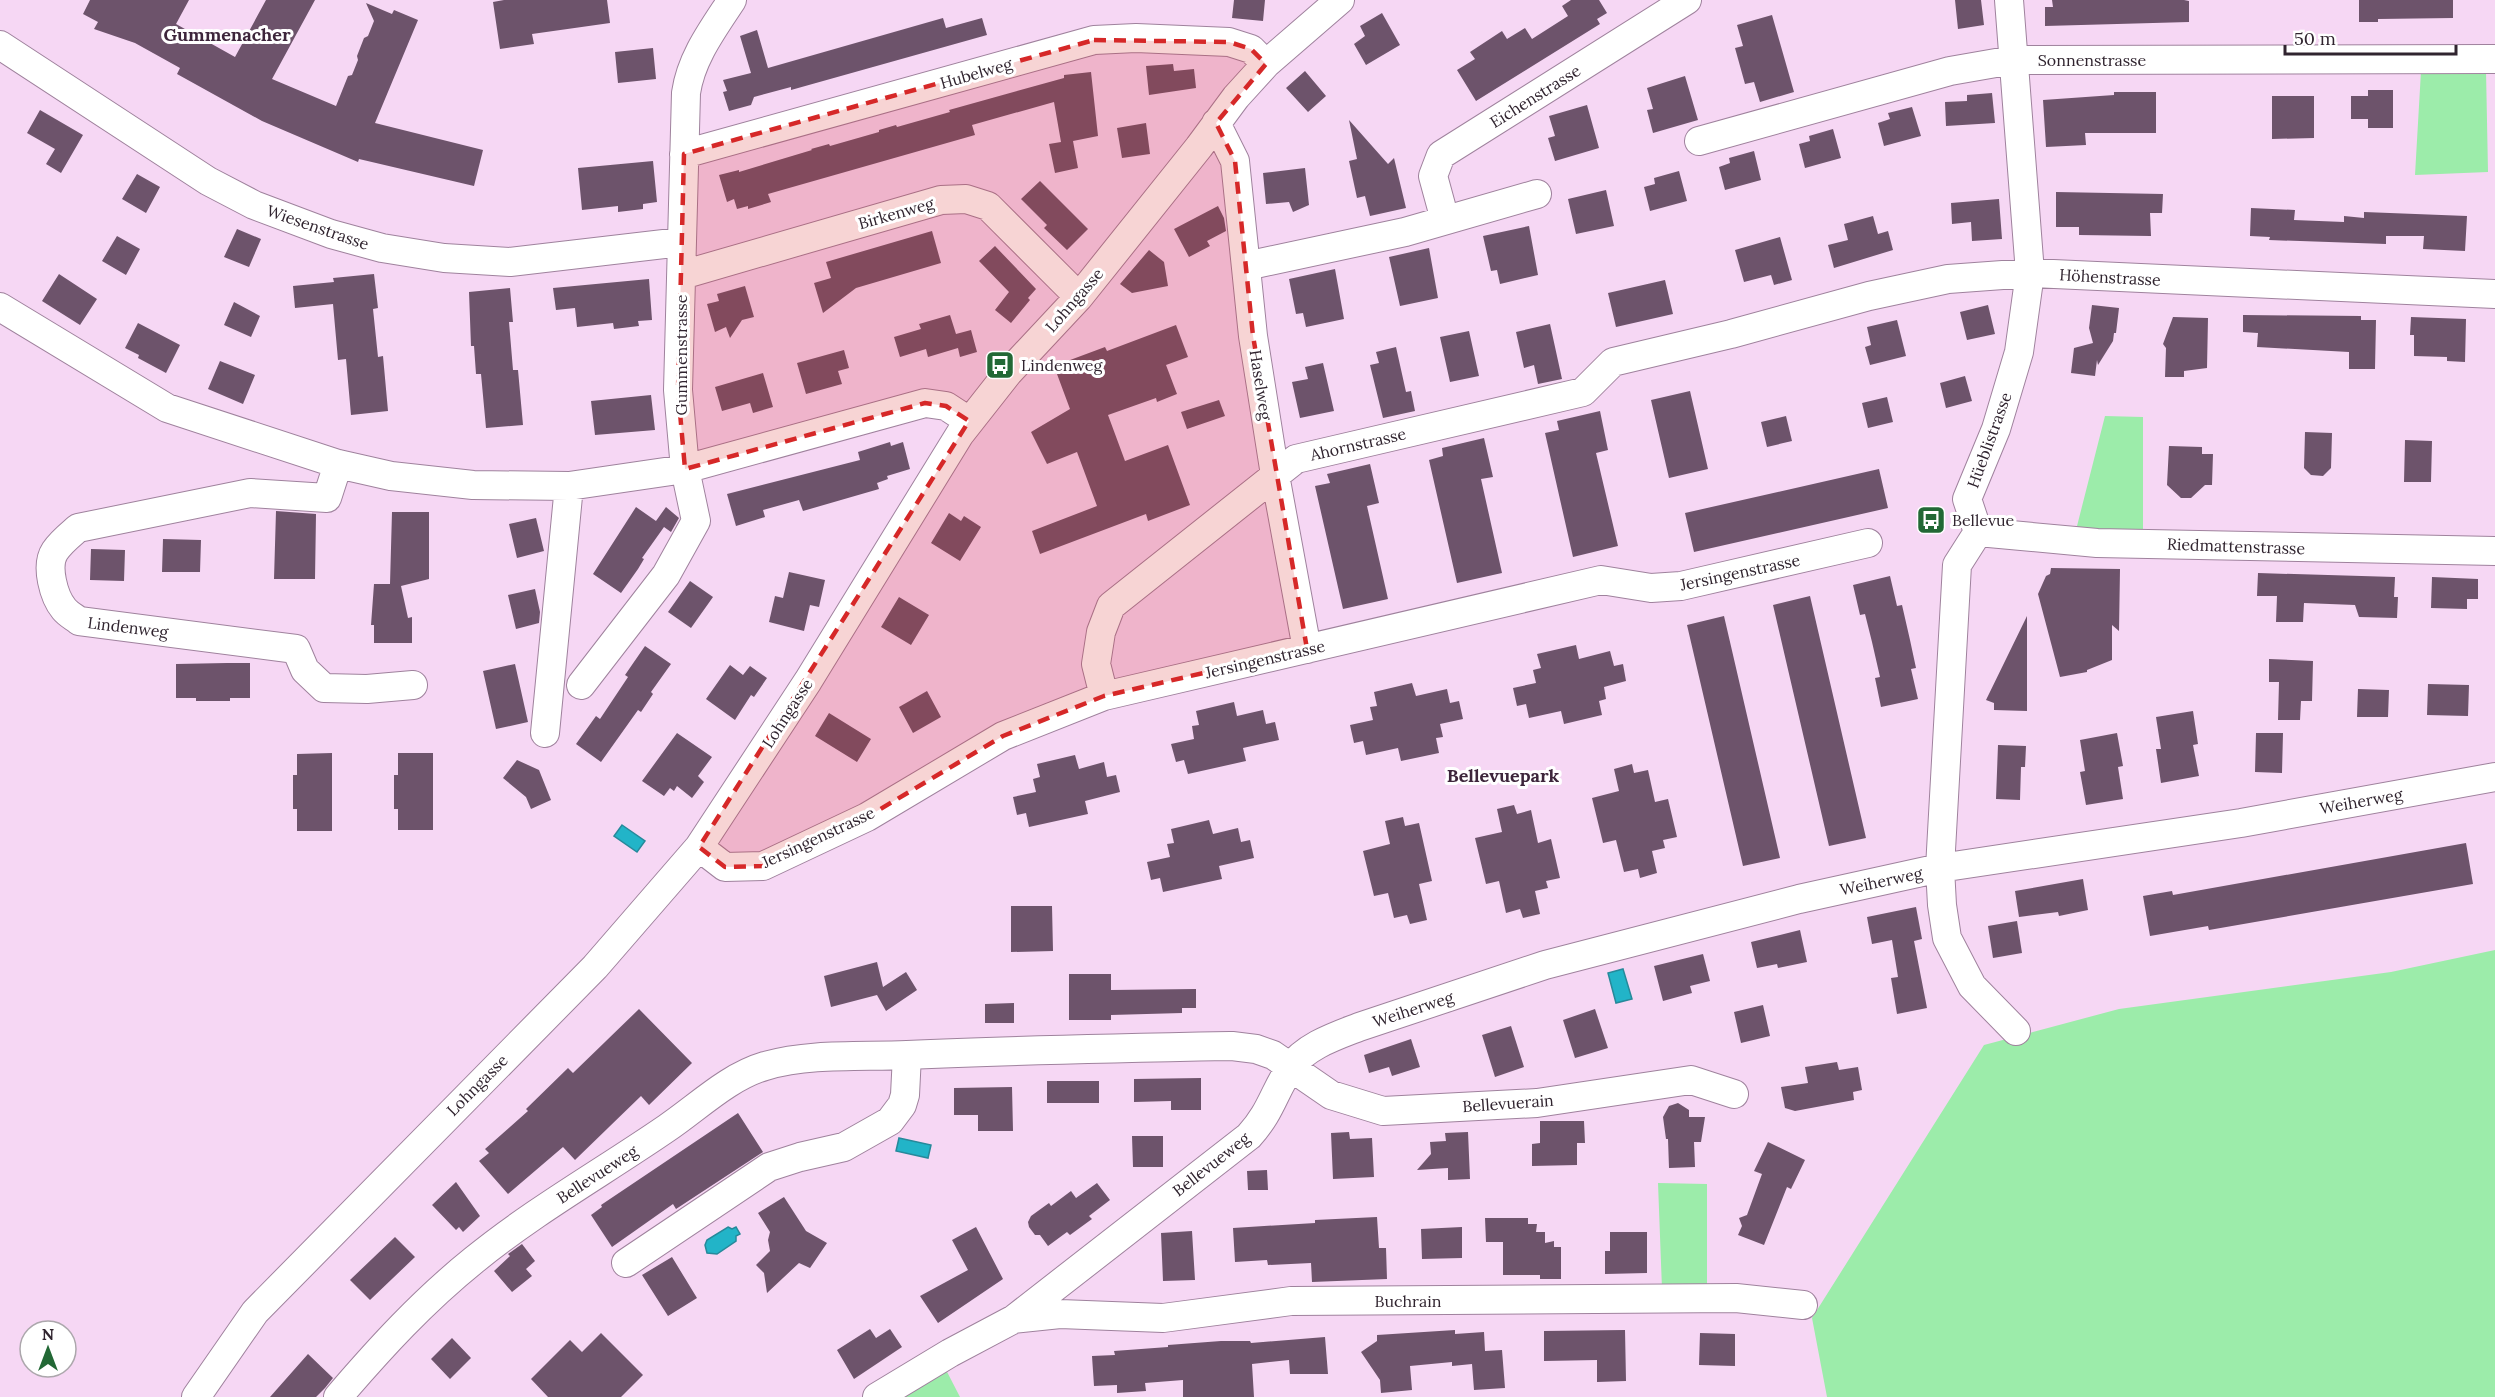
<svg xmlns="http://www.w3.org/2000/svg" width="2495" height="1397" font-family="Lora,serif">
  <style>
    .green { fill: #9cecaa }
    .water { fill: #22b4c8; stroke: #26899a; stroke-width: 1.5 }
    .building { fill: #6d536b }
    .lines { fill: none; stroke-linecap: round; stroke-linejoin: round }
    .minor-casing { stroke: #9f829d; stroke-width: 30 }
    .minor { stroke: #fff; stroke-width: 28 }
    .marked { fill: #d62828; fill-opacity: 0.2; stroke: #d62828; stroke-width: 4.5; stroke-dasharray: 12 8; stroke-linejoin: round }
    .labels { text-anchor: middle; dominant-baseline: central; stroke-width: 6; stroke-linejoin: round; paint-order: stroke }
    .street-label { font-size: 16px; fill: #30242f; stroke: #fff }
    .poi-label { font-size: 16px; fill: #30242f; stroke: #fff; text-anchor: start }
    .neighbourhood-label { font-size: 18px; font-weight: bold; fill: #3d253b; stroke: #fff }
  </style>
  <rect width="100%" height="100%" fill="#f6d7f4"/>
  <!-- green -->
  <path class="green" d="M2486,70L2488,172L2415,175L2421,71Z
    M2105,416L2143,417V531L2076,530Z
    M2495,950V1397H1827L1812,1318L1984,1045L2119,1009L2391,972Z
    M1658,1183L1707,1184V1290L1662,1289Z
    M944,1366L960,1397H894Z"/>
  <!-- water -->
  <path class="water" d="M622,825L645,841L637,852L614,836Z
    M1623,969L1632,999L1616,1003L1608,973Z
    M899,1138L931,1145L928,1158L896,1151Z
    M728,1227L732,1229L736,1227L740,1234L736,1236V1241L717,1254L707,1253L705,1245L707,1240Z"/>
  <!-- building -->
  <path class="building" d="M90,0H189L176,24L235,57L266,0H315L272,79L336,106L348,76L352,75L358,60L357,56L364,38L368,36L374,21L366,3L392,14L394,10L418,20L375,123L483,150L474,186L359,159L358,162L262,121L177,74L180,68L135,43L94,29L98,22L83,14Z
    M504,0H607L610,23L532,34L534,44L500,49L493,2Z
    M1234,0H1265L1263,21L1232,18Z
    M1571,0H1599L1607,13L1597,19L1600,24L1476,101L1457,70L1475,59L1470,52L1502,31L1507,39L1525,28L1532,39L1568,16L1562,6Z
    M1955,0H1981L1984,25L1958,29Z
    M2052,0H2184L2189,1V22L2045,26V7H2053Z
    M2359,0H2453V18L2378,19V22H2359Z
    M1382,13L1400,45L1366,65L1354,44L1365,36L1360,26Z
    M1772,15L1794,92L1760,102L1754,82L1745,84L1735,48L1743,46L1737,25Z
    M943,18L946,28L982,18L987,35L791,90V87L754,97L751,105L729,111L723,92L727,91L723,80L751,73L740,36L757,30L768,68Z
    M653,48L656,79L618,83L615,52Z
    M1173,64L1174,71L1194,69L1196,88L1149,95L1146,66Z
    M1305,71L1326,96L1308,112L1286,88Z
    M1091,72L1098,136L1073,141L1078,168L1055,173L1049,144L1061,142L1054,102L972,125L975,135L768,194L771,202L748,209V206L737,209L734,199L727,202L719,175L739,170V172L812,150L811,149L829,144L830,146L879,132V130L896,125L897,127L950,112L949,110L1064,78V75Z
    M1685,76L1698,120L1653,133L1647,110L1653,109L1647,88Z
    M2368,90H2393V128H2368V119H2351V96H2368Z
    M2114,92H2156V133H2085L2086,145L2046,147L2043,100L2114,95Z
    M1992,93L1995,123L1946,126L1945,102L1967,101V95Z
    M2272,96H2314V138L2272,139Z
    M1587,105L1599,148L1555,161L1548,138L1555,136L1549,116Z
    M1912,107L1921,136L1884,146L1878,123L1890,119L1888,113Z
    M40,110L83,135L61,173L46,164L55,149L27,133Z
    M1349,120L1388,164L1394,158L1406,208L1370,216L1365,196L1357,198L1349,161L1357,159Z
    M1146,123L1150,154L1122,158L1117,128Z
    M1833,129L1841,158L1805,168L1799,144L1810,141L1809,136Z
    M1754,151L1761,180L1725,190L1719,167L1730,163L1729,158Z
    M653,161L657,202L643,204V209L618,212V206L582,210L578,168Z
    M1305,168L1309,205L1293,212L1289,202L1266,204L1263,173Z
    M1679,171L1687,201L1650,211L1644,187L1655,184L1654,178Z
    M137,174L160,187L146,213L122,199Z
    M1040,181L1088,229L1067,250L1044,228L1047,225L1021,199Z
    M1606,190L1614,226L1576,234L1568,199Z
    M2056,192L2163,194L2162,213H2150L2151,236L2079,235V227H2056Z
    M1999,199L2002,239L1972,241L1971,222L1952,224L1951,203Z
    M1218,206L1224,218L1226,231L1207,241L1210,246L1189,257L1174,229Z
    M2251,208L2295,210L2294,220L2344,222V216L2364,218V212L2467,216L2465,251L2423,249L2424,236H2386V244L2269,240L2270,237L2250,236Z
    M1873,216L1878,234L1888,231L1893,250L1834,268L1828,245L1848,240L1844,224Z
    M1529,226L1538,275L1500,284L1497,270L1491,271L1483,236Z
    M237,229L261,239L249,267L224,257Z
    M932,231L941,263L856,288L823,313L814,283L831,278L826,262Z
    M117,236L140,249L126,275L102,261Z
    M1780,237L1792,280L1774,285L1771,275L1744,282L1735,250Z
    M995,246L1036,289L1028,298L1030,300L1011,323L995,310L1009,292L979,261Z
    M1429,248L1438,298L1400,306L1389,257Z
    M1149,250L1164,262L1168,286L1132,293L1120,284Z
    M1335,269L1344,319L1306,327L1303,313L1296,314L1289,279Z
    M59,274L97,299L80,325L42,301Z
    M374,274L378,308L373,309L378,357L383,356L388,411L351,415L346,359L338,360L333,304L295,308L293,286L334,282L333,278Z
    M649,279L652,320L638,321L639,326L614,329L613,323L577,327L575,308L556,310L553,288Z
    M1665,280L1673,314L1616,327L1608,293Z
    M745,286L754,317L742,320L730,338L726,327L715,332L707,304L719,301L717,294Z
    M510,288L513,322H509L513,370H518L523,425L486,428L481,374H476L474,346H471L469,292Z
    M234,302L260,316L251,337L224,325Z
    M1988,305L1995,334L1967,340L1960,312Z
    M2092,305L2119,308L2116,333H2114L2113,341L2098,365L2097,360L2095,376L2071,373L2074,348L2093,343L2089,328Z
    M950,315L956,334L971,330L977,352L960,357L958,348L928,357L926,349L900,357L894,337L921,329L919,324Z
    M2243,315L2361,316V320H2376L2375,369H2349V352L2257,347L2258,333L2243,332Z
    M2173,317L2208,318L2207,368L2184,371V377H2165L2166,348L2163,344Z
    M2411,317L2466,319L2465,362L2447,361V357L2414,356V335H2410Z
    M1897,320L1906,356L1870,365L1865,347L1871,345L1867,327Z
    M138,323L180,345L166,373L138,358L139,355L125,348Z
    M1550,324L1562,379L1538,384L1534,365L1524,368L1516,332Z
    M1176,325L1188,357L1166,365L1177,394L1157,402L1156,398L1108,415L1125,461L1168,445L1190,505L1148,521L1146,514L1040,554L1032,531L1097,506L1077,452L1047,464L1031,432L1070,409L1054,366L1105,347L1107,351Z
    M1469,331L1479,376L1450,382L1440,337Z
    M1396,347L1406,392L1411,391L1415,411L1383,418L1370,365L1379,363L1376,352Z
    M844,350L849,368L838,371L842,384L806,394L797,363Z
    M220,361L255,375L243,404L208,389Z
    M1323,363L1334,411L1300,418L1292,382L1308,379L1305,367Z
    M763,373L773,407L753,413L750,403L722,411L715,387Z
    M1965,376L1972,401L1946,408L1940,383Z
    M1690,391L1708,469L1669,478L1651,400Z
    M651,395L655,430L595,435L591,401Z
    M1887,397L1893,422L1868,428L1862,403Z
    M1219,400L1225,416L1187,429L1181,412Z
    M1600,411L1608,450L1596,453L1618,546L1573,557L1545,433L1559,430L1557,421Z
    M1786,416L1792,441L1767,447L1761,422Z
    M2305,432L2332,433L2331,468L2323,476L2311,475L2304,468Z
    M1484,438L1493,477L1481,479L1502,573L1457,583L1429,460L1443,456L1442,448Z
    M2405,440L2432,441L2431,482H2404Z
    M890,442L891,446L903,442L910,469L887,476L888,479L877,483L879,489L803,511L799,500L763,510L765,517L736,526L727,494L860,460L858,452Z
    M2169,446L2202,447V454H2213L2212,485H2205L2191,498H2181L2167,485Z
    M1370,464L1379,503L1367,506L1388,599L1343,609L1315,486L1330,483L1327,474Z
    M1879,469L1888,508L1694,552L1685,513Z
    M636,507L656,521L666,507L679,518L671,532L664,527L642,558L644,559L638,569L621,593L593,574Z
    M276,511L316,514L315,579H274Z
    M392,512H429V579L401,586L408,618L412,617V643H374V625H371L374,584H390Z
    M949,513L961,521L964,516L981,527L960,561L931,543Z
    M536,518L544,551L517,558L509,524Z
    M163,539L201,540L200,572H162Z
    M91,549L125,550L124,581L90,580Z
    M2051,568L2120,569L2119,631L2112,625V660L2087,670V672L2060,677L2038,594L2046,576L2050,574Z
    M789,572L825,580L819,607L810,605L804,631L769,622L775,596L783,598Z
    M2258,573L2395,577L2394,597H2398L2397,618L2359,617L2355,605L2304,603L2303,622H2276L2277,596H2257Z
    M1890,576L1897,606L1902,605L1910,640L1916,668L1911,669L1918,699L1881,707L1875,678L1880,677L1872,642L1865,614L1860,615L1853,585Z
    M2432,577L2478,579V599H2467V609L2431,608Z
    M690,581L713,597L691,628L668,612Z
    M535,589L540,612L539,623L516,629L508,595Z
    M1810,596L1866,838L1829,846L1773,605Z
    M899,597L929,615L911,645L881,627Z
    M1724,616L1780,858L1743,866L1687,625Z
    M2027,616V711L1994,710V703L1986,700Z
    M1576,645L1579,659L1610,651L1614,666L1623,664L1626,681L1604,687L1606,699L1599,701L1602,715L1564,724L1561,711L1529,718L1526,704L1517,706L1513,688L1536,683L1533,670L1541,668L1537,654Z
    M645,646L671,664L651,692L653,694L641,712L638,710L601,762L576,744L596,716L600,719L628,677L625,675Z
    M2269,659L2313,661L2312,701H2301L2300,720H2278L2279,682H2269Z
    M227,663H250V698H230V701H196V698H176V664Z
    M515,664L528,722L496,729L483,671Z
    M730,665L743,675L750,666L767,678L754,697L751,695L735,720L706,699Z
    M1412,683L1416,696L1447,689L1450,703L1459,701L1463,719L1440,724L1443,737L1436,738L1439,753L1401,761L1398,748L1366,755L1363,741L1354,743L1350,725L1373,720L1370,707L1377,706L1374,692Z
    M2428,684L2469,685L2468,716L2427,715Z
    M2358,689L2389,690L2388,717H2357Z
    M927,691L941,717L913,733L899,707Z
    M1234,702L1237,716L1263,710L1266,724L1275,722L1279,740L1243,748L1246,761L1188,774L1184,760L1176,762L1171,744L1194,739L1192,726L1199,725L1196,711Z
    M2193,711L2198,744L2193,745L2199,776L2161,783L2156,749H2161L2156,717Z
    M829,713L871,739L857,762L815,736Z
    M677,733L712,757L698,776L704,782L692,798L677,786L674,791L670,788L664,796L642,781Z
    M2117,733L2123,766L2118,767L2123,799L2086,805L2080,772L2085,771L2080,740Z
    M2256,733H2283L2282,773L2255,772Z
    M1998,745L2026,746L2025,767H2021L2020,800L1996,799Z
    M332,753V831H297V809H293V775H297V754Z
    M398,753H433V830H398V809H394V775H398Z
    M1075,755L1079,769L1104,762L1107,777L1116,775L1120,792L1085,801L1088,814L1029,827L1026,813L1017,815L1013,797L1036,792L1033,779L1040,777L1037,764Z
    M517,760L539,770L551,800L531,809L526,797L503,778Z
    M1632,764L1634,773L1648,770L1655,802L1668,799L1677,837L1663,840L1665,848L1652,851L1657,873L1640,878L1638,869L1624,872L1616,840L1603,843L1592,798L1619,791L1614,769Z
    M1514,805L1517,814L1531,810L1538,843L1551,839L1560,878L1546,881L1548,888L1535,891L1540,914L1523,918L1520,909L1506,913L1499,881L1486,884L1475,838L1502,832L1497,809Z
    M1403,817L1405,826L1419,823L1432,881L1419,884L1427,920L1410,924L1407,915L1394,918L1388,893L1374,896L1363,851L1390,844L1385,821Z
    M1209,820L1213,834L1238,828L1241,842L1250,840L1254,858L1219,866L1222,879L1163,892L1160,878L1151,880L1147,862L1170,857L1167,844L1174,843L1171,829Z
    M2466,843L2473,884L2209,930L2208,926L2150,936L2143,896L2172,891L2173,895Z
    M2083,879L2088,910L2059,916L2058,912L2019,917L2015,891Z
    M1011,906H1052L1053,951L1011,952Z
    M1916,907L1922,939L1914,941L1927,1008L1897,1014L1891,978L1898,977L1892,940L1872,944L1867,917Z
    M2017,921L2022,953L1993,958L1988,926Z
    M1800,930L1807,962L1778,968L1777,964L1757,968L1751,942Z
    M1703,954L1710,981L1690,986L1692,993L1663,1001L1654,966Z
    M877,962L883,987L906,972L917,990L886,1011L877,995L831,1007L824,976Z
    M1069,974H1111V990L1196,989V1008H1182V1013L1111,1015V1020H1069Z
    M1014,1003V1023H985V1004Z
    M1763,1005L1770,1036L1741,1043L1734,1012Z
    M639,1009L692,1063L649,1105L641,1096L575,1160L563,1147L508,1194L479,1161L489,1153L485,1149L528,1111L526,1109L568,1068L573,1073Z
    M1595,1009L1608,1048L1575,1058L1563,1020Z
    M1511,1026L1524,1067L1495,1077L1482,1035Z
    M1411,1039L1420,1067L1392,1076L1389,1067L1369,1073L1364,1055Z
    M1837,1062L1839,1070L1858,1067L1862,1090L1853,1092L1854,1100L1795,1111L1785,1108L1781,1087L1808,1083L1805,1067Z
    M1201,1078V1110H1171V1101L1134,1102V1079Z
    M1047,1081H1099V1103H1047Z
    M1012,1087L1013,1131H978V1115H954V1088Z
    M1678,1103L1689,1110V1117H1705L1701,1142H1694L1695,1167L1669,1168L1668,1139H1666L1663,1117L1669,1106Z
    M738,1113L763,1152L676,1209L673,1204L612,1247L591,1215L602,1207L601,1205Z
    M1540,1121H1584L1585,1143H1577V1165L1532,1166V1144L1540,1143Z
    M1349,1132L1350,1139L1372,1138L1374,1177L1333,1179L1331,1133Z
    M1468,1132L1470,1179L1448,1180V1168L1417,1170L1431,1154L1430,1142L1446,1141L1445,1133Z
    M1132,1136H1163V1167H1133Z
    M1768,1142L1805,1160L1791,1189L1787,1187L1764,1245L1738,1235L1742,1226L1739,1218L1747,1215L1762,1174L1754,1171Z
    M1267,1170L1268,1190H1248L1247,1171Z
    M456,1182L480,1216L463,1232L459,1227L456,1230L432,1205Z
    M1097,1183L1110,1200L1089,1216L1092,1219L1070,1235L1067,1232L1048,1246L1040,1235H1035L1029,1227L1028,1222L1031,1216L1049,1203L1051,1206L1071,1191L1076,1198Z
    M784,1197L806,1231L827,1243L810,1268L799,1263L767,1293L764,1273L756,1265L770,1251L768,1240L770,1232L758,1213Z
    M1377,1217L1379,1248H1386L1387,1279L1312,1282L1311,1263L1268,1265L1267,1260L1235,1262L1233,1228L1315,1223V1220Z
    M1485,1218H1528V1224H1537L1536,1232H1545V1243L1554,1241V1247H1561V1279H1540V1275H1503V1242H1486Z
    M976,1227L1003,1279L938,1323L920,1296L968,1270L952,1240Z
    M1462,1227V1258L1422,1259L1421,1229Z
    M1192,1231L1195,1280L1163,1281L1161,1233Z
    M1610,1232H1647V1273L1605,1274V1251H1610Z
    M395,1237L415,1257L370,1300L350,1280Z
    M522,1244L535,1261L526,1269L532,1276L512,1292L494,1271L510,1256L508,1254Z
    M672,1257L697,1298L668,1316L642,1275Z
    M870,1329L876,1338L890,1329L902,1347L854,1379L837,1350Z
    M1455,1330V1334L1484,1332L1485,1351L1502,1350L1505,1388L1474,1390L1472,1364L1452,1366V1362L1410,1366L1412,1390L1381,1393L1380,1380L1361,1352L1377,1341V1335Z
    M1625,1330L1626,1381L1597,1382V1360L1544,1361V1331Z
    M601,1333L643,1375L621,1397H548L531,1379L570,1340L582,1352Z
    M1700,1333L1735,1334V1366L1699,1365Z
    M1325,1337L1328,1374H1290L1289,1360L1252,1364L1254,1397H1183V1380L1145,1383L1146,1391L1117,1393V1385L1094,1386L1092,1356L1115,1355L1114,1351L1168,1347V1345L1221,1341H1250L1251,1343Z
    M452,1338L471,1358L450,1379L431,1359Z
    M308,1354L333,1378L325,1388L316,1397H270Z"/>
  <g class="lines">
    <!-- minor casing -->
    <g class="minor-casing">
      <path id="minor" d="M0,45L208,181L254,205L331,234L382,248L444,258L510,262L681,242
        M1216,123L1235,161L1253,336L1275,475L1307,649
        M1699,141L1950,71L2013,60L2495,59
        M684,154L1094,40L1136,38L1229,42L1251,49L1266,64
        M1445,220L1433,176L1441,155L1687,0
        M1246,266L1405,232L1537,194
        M682,275L941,200L966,199L988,206L1079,297
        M0,307L167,408L338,464L391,476L473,485L569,486L685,469L925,403L946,406L969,421
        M338,464L327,498L250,493L78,528C70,535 61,542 55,551C45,566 54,597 64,609C68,614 74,617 79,621L296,649L305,670L324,688L367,689L413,685
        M1978,532L1967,499L1996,429L2019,352L2030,273L2009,0
        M1978,532L1957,565L1940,868L1942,905L1947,938L1972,986L2016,1031
        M1978,532L2097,543L2495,551
        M581,685L666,575L696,521L685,469L678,390L686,93C691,58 713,29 732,0
        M1104,696L1096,664L1101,632L1111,606L1296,459L1583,392L1613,362L1731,334L1869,296L1948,279L2030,273L2495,294
        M545,733L569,486
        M699,847L725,867L763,866L867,817L1003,736L1104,696L1601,580L1651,588L1681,586L1868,543
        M626,1263L769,1167L800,1157L844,1147L890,1121L902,1105L905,1095L907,1055
        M1014,1319L1060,1314L1163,1318L1291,1301L1736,1298L1803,1305
        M196,1397L255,1312L595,967L699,847L808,681L960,434L1008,373L1079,297L1199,147L1236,97L1266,64L1340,0
        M338,1397C380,1348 423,1301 474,1260C534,1211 603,1172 667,1128C698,1107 728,1077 765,1066C810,1053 861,1057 907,1055C1015,1050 1124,1048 1232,1046L1256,1049L1273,1055L1331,1095L1383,1111L1537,1103L1691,1080L1734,1094
        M877,1397L950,1353L1014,1319L1249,1136C1271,1112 1274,1092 1290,1068C1305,1046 1336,1036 1359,1027L1545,965L1799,899L1940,868L2241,823L2495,777"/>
    </g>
    <!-- minor -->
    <use href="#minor" class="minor"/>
  </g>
  <!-- marked area -->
  <path class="marked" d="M1094,40L1229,42L1251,49L1266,64L1216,123L1235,161L1253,336L1307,649L1104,696L1003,736L867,817L763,866L725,867L699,847L969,421L946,406L925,403L685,469L678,390L684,154Z"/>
  <!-- icons -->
  <defs>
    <g id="bus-square" transform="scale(1.5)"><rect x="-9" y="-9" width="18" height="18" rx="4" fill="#226835" stroke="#fff"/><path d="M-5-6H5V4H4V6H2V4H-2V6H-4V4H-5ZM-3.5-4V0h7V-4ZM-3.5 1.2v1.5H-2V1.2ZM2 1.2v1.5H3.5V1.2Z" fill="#fff"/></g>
  </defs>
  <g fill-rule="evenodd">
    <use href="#bus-square" x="1000" y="365"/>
    <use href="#bus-square" x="1931" y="520"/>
  </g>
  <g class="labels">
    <!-- street labels -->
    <g class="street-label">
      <text x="2092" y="60">Sonnenstrasse</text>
      <text transform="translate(976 73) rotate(-16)">Hubelweg</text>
      <text transform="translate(1535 96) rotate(-32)">Eichenstrasse</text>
      <text transform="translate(896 213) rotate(-16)">Birkenweg</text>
      <text transform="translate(318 227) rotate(19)">Wiesenstrasse</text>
      <text transform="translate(2110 277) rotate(3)">Höhenstrasse</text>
      <text transform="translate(1074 300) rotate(-49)">Lohngasse</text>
      <text transform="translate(681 355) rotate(-90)">Gummenstrasse</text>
      <text transform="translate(1261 385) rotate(81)">Haselweg</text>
      <text transform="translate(1989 440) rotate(-70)">Hüeblistrasse</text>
      <text transform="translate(1358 444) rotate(-13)">Ahornstrasse</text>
      <text transform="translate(2236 546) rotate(2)">Riedmattenstrasse</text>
      <text transform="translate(1740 572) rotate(-12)">Jersingenstrasse</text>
      <text transform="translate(128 627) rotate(7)">Lindenweg</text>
      <text transform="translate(1265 659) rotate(-13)">Jersingenstrasse</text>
      <text transform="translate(787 713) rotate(-57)">Lohngasse</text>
      <text transform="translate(2361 801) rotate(-10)">Weiherweg</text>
      <text transform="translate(818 837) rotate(-25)">Jersingenstrasse</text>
      <text transform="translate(1881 881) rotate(-12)">Weiherweg</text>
      <text transform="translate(1413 1009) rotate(-18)">Weiherweg</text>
      <text transform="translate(477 1085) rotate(-45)">Lohngasse</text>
      <text transform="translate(1508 1103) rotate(-4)">Bellevuerain</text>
      <text transform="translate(1211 1164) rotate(-38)">Bellevueweg</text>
      <text transform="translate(597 1174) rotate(-33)">Bellevueweg</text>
      <text x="1408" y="1301">Buchrain</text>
    </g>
    <!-- poi labels -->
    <g class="poi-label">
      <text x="1021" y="365">Lindenweg</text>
      <text x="1952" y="520">Bellevue</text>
    </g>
    <!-- neighbourhood labels -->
    <g class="neighbourhood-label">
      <text x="227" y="34">Gummenacher</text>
      <text x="1503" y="775">Bellevuepark</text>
    </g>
  </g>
  <!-- north arrow -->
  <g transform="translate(48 1349)"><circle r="28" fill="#ffffff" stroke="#aca7ac" stroke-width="1.5"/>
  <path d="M0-4.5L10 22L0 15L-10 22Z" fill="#226835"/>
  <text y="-9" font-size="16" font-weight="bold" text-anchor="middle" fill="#30242f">N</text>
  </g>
  <!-- scale -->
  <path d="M2285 45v9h171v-9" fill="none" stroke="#30242f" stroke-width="3"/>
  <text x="2294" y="45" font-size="18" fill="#30242f" stroke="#ffffff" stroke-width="4.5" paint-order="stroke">50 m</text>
</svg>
